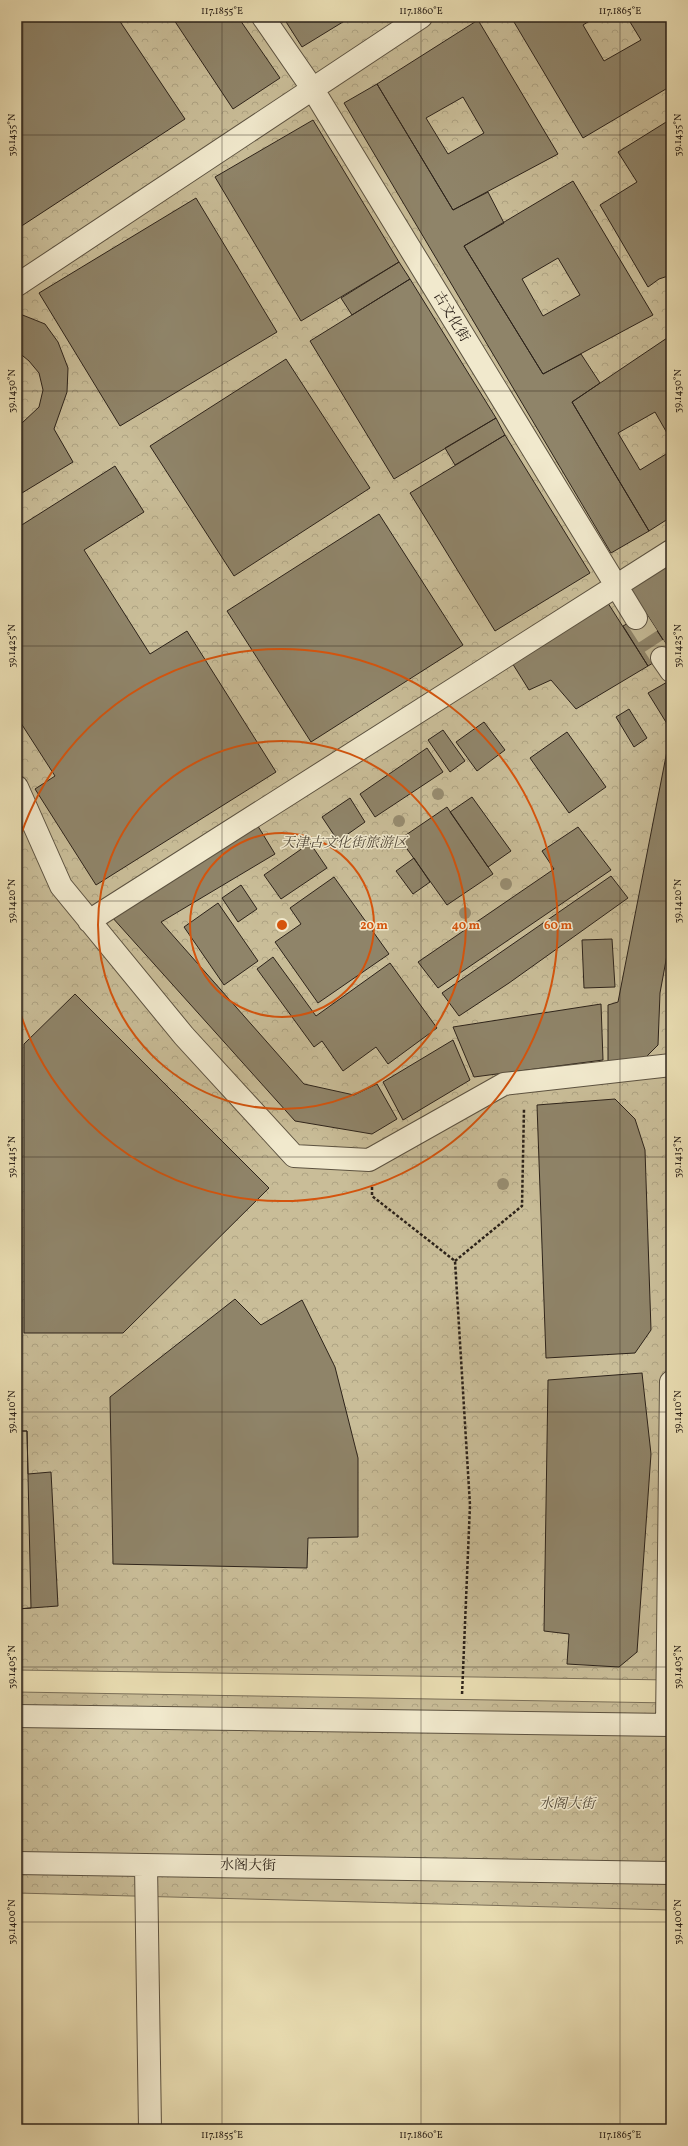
<svg xmlns="http://www.w3.org/2000/svg" width="688" height="2146" font-family="Vollkorn,'Noto Serif SC',serif">
  <style>
    .forest { fill: url(#forest-crowns); stroke: #7b7059 }
    .building { fill: #8f8469; stroke: #2d231a; fill-rule: evenodd }
    .lines { fill: none; stroke-linecap: round; stroke-linejoin: round }
    .minor-tunnel { stroke: #c3b894; stroke-width: 22; stroke-dasharray: 22 11; stroke-linecap: butt }
    .minor-casing { stroke: #5c5240; stroke-width: 24 }
    .path { stroke: #2d231a; stroke-width: 2.5; stroke-dasharray: 3 2; stroke-linecap: butt }
    .minor { stroke: #f1e9cd; stroke-width: 22 }
    .tree { fill: #978c70 }
    .ticks { fill: none; stroke: #2d231a; stroke-width: 1; stroke-opacity: 0.45 }
    .ring { fill: none; stroke: #d5540d; stroke-width: 2 }
    .labels { text-anchor: middle; dominant-baseline: central; stroke-width: 3; stroke-linejoin: round; paint-order: stroke }
    .street-label { font-size: 14px; fill: #2d231a; stroke: #f1e9cd }
    .park-label { font-size: 14px; font-style: italic; fill: #544a3a; stroke: #f1e9cd }
    .centre { fill: #d5540d; stroke: #f1e9cd; stroke-width: 2 }
    .ring-label { font-size: 12px; text-anchor: middle; font-weight: bold; fill: #d5540d; stroke: #f1e9cd; stroke-width: 3; stroke-linejoin: round; paint-order: stroke }
    .neatline { fill: none; stroke: #2d231a; stroke-width: 1.5 }
    .ticks-label { font-size: 10px; text-anchor: middle; fill: #2d231a }
  </style>
  <defs>
    <pattern id="forest-crowns" width="20" height="18" patternUnits="userSpaceOnUse"><rect width="20" height="18" fill="#c9bd98"/><path d="M2 6a3 3 0 1 1 6 0M12 15a3 3 0 1 1 6 0" fill="none" stroke="#ada282"/></pattern>
  </defs>
  <rect width="100%" height="100%" fill="#e9ddb2"/>
  <filter id="stains"><feTurbulence type="fractalNoise" baseFrequency=".005" numOctaves="4"/><feColorMatrix values="0 0 0 0 .2 0 0 0 0 .09 0 0 0 0 .02 0 0 0 .5 -.17"/></filter>
  <radialGradient id="worn" r=".72"><stop offset=".6" stop-color="#630" stop-opacity="0"/><stop offset="1" stop-color="#630" stop-opacity=".3"/></radialGradient>
  <!-- forest -->
  <path class="forest" d="M17,17H671V1680L17,1670Z
    M17,1692L671,1703V1910L17,1893Z"/>
  <!-- building -->
  <path class="building" d="M17,17H117L185,119L17,229Z
    M172,17H238L280,78L233,109Z
    M283,17H351L302,47Z
    M511,17H596L583,25L604,61L641,40L627,17H671V86L583,138Z
    M478,20L558,154L453,210L377,84ZM463,97L484,133L448,154L426,118Z
    M377,84L453,210L488,192L504,223L464,246L543,374L581,354L600,383L572,402L649,531L611,553L344,103Z
    M671,119V275L659,279L648,287L600,205L637,182L618,152Z
    M313,120L399,262L301,321L215,177Z
    M573,181L653,315L543,374L464,246ZM558,258L580,295L543,316L522,279Z
    M196,198L277,332L120,426L39,293Z
    M399,262L410,279L352,315L341,298Z
    M410,279L496,418L394,479L310,341Z
    M20,314L45,324L58,342L68,368L67,392L54,429L73,462L17,496V411L22,423L39,407L43,390L39,373L29,361L17,351V318Z
    M670,336L671,440L655,412L618,433L640,470L671,451V517L649,531L572,402Z
    M286,359L370,488L234,576L150,446Z
    M496,418L505,435L455,465L445,448Z
    M505,435L590,573L495,631L410,493Z
    M115,466L144,512L84,550L150,654L187,631L276,772L96,885L35,789L55,776L17,717V528Z
    M379,514L463,645L311,742L227,611Z
    M671,563V652L629,588Z
    M606,600L648,666L576,709L551,680L529,690L509,658Z
    M646,613L671,652L648,666L623,626Z
    M669,681L671,683V726L669,727L648,693Z
    M629,709L647,738L634,747L616,717Z
    M484,722L505,750L477,771L456,742Z
    M671,726V752L667,751L669,727Z
    M443,730L465,761L450,772L428,740Z
    M567,732L606,787L569,813L530,758Z
    M427,748L443,772L375,817L360,794Z
    M667,751L671,752V933L660,993L658,1045L640,1063H608V1005L618,1002Z
    M472,797L511,851L488,867L450,812Z
    M350,798L365,822L338,841L322,817Z
    M447,807L493,874L447,905L400,839Z
    M256,823L275,854L161,922L304,1084L354,1095L377,1084L397,1119L372,1134L295,1121L111,916Z
    M578,827L611,870L438,988L418,962L554,869L542,851Z
    M310,843L327,868L281,899L264,875Z
    M414,858L430,882L413,894L396,871Z
    M611,876L628,898L509,983L459,1016L442,993Z
    M334,877L389,954L318,1003L275,942L301,924L290,908Z
    M241,885L257,909L238,922L222,898Z
    M218,903L258,961L224,985L184,927Z
    M612,939L615,987L584,988L582,940Z
    M273,957L316,1016L390,963L437,1028L388,1064L376,1047L343,1071L322,1041L314,1047L257,969Z
    M75,994L269,1188L123,1333H24V1044Z
    M601,1004L603,1060L474,1077L453,1027Z
    M453,1040L470,1080L403,1120L383,1082Z
    M615,1099L635,1119L645,1150L651,1330L635,1353L546,1358L537,1105Z
    M235,1299L261,1325L302,1300L335,1367L358,1458V1537L308,1538L307,1568L113,1564L110,1397Z
    M642,1373L651,1454L637,1652L619,1667L567,1664L569,1634L544,1631L548,1380Z
    M17,1431H27L28,1474L51,1472L58,1606L17,1609Z
    M17,1431H27L31,1608L17,1609Z"/>
  <g class="lines">
    <!-- minor-tunnel -->
    <path class="minor-tunnel" d="M636,618L662,658"/>
    <!-- minor casing -->
    <g class="minor-casing">
      <path id="minor" d="M263,17L312,88L636,618
        M17,285L421,17
        M662,658L671,671
        M17,787L61,886L184,1036L294,1156L369,1160L504,1084L671,1065
        M89,921L671,551
        M17,1716L671,1725
        M667,1725L671,1382
        M17,1863L671,1873
        M146,1865L150,2129"/>
    </g>
    <!-- path -->
    <path class="path" d="M372,1187V1196L455,1261L470,1505L462,1695
      M455,1261L522,1206L524,1109"/>
    <!-- minor -->
    <use href="#minor" class="minor"/>
  </g>
  <!-- trees -->
  <g class="tree">
    <circle cx="438" cy="794" r="6"/>
    <circle cx="399" cy="821" r="6"/>
    <circle cx="506" cy="884" r="6"/>
    <circle cx="465" cy="913" r="6"/>
    <circle cx="503" cy="1184" r="6"/>
  </g>
  <!-- ticks -->
  <path class="ticks" d="M23,17V2129M222,17V2129M421,17V2129M620,17V2129M17,135H671M17,391H671M17,646H671M17,901H671M17,1157H671M17,1412H671M17,1667H671M17,1922H671"/>
  <!-- distance rings -->
  <g class="ring">
    <circle cx="282" cy="925" r="92"/>
    <circle cx="282" cy="925" r="184"/>
    <path d="M17 847A276 276 0 1 1 17 1003"/>
  </g>
  <g class="labels">
    <!-- street labels -->
    <g class="street-label">
      <text transform="translate(451 317) rotate(59)">古文化街</text>
      <text transform="translate(248 1866) rotate(1)">水阁大街</text>
    </g>
    <!-- park labels -->
    <g class="park-label">
      <text x="344" y="843">天津古文化街旅游区</text>
      <text x="567" y="1804">水阁大街</text>
    </g>
  </g>
  <circle cx="282" cy="925" r="6" class="centre"/>
  <g class="ring-label">
    <text x="374" y="929">20 m</text>
    <text x="466" y="929">40 m</text>
    <text x="558" y="929">60 m</text>
  </g>
  <!-- margin -->
  <rect width="688" height="2146" fill="none" stroke="#e9ddb2" stroke-width="44"/>
  <rect x="22" y="22" width="644" height="2102" class="neatline"/>
  <g class="ticks-label">
    <text x="222" y="14">117.1855°E</text>
    <text x="421" y="14">117.1860°E</text>
    <text x="620" y="14">117.1865°E</text>
    <text transform="translate(11 135) rotate(-90)" y="4">39.1435°N</text>
    <text transform="translate(677 135) rotate(-90)" y="4">39.1435°N</text>
    <text transform="translate(11 391) rotate(-90)" y="4">39.1430°N</text>
    <text transform="translate(677 391) rotate(-90)" y="4">39.1430°N</text>
    <text transform="translate(11 646) rotate(-90)" y="4">39.1425°N</text>
    <text transform="translate(677 646) rotate(-90)" y="4">39.1425°N</text>
    <text transform="translate(11 901) rotate(-90)" y="4">39.1420°N</text>
    <text transform="translate(677 901) rotate(-90)" y="4">39.1420°N</text>
    <text transform="translate(11 1157) rotate(-90)" y="4">39.1415°N</text>
    <text transform="translate(677 1157) rotate(-90)" y="4">39.1415°N</text>
    <text transform="translate(11 1412) rotate(-90)" y="4">39.1410°N</text>
    <text transform="translate(677 1412) rotate(-90)" y="4">39.1410°N</text>
    <text transform="translate(11 1667) rotate(-90)" y="4">39.1405°N</text>
    <text transform="translate(677 1667) rotate(-90)" y="4">39.1405°N</text>
    <text transform="translate(11 1922) rotate(-90)" y="4">39.1400°N</text>
    <text transform="translate(677 1922) rotate(-90)" y="4">39.1400°N</text>
    <text x="222" y="2138">117.1855°E</text>
    <text x="421" y="2138">117.1860°E</text>
    <text x="620" y="2138">117.1865°E</text>
  </g>
  <rect width="100%" height="100%" filter="url(#stains)"/>
  <rect width="100%" height="100%" fill="url(#worn)"/>
</svg>
